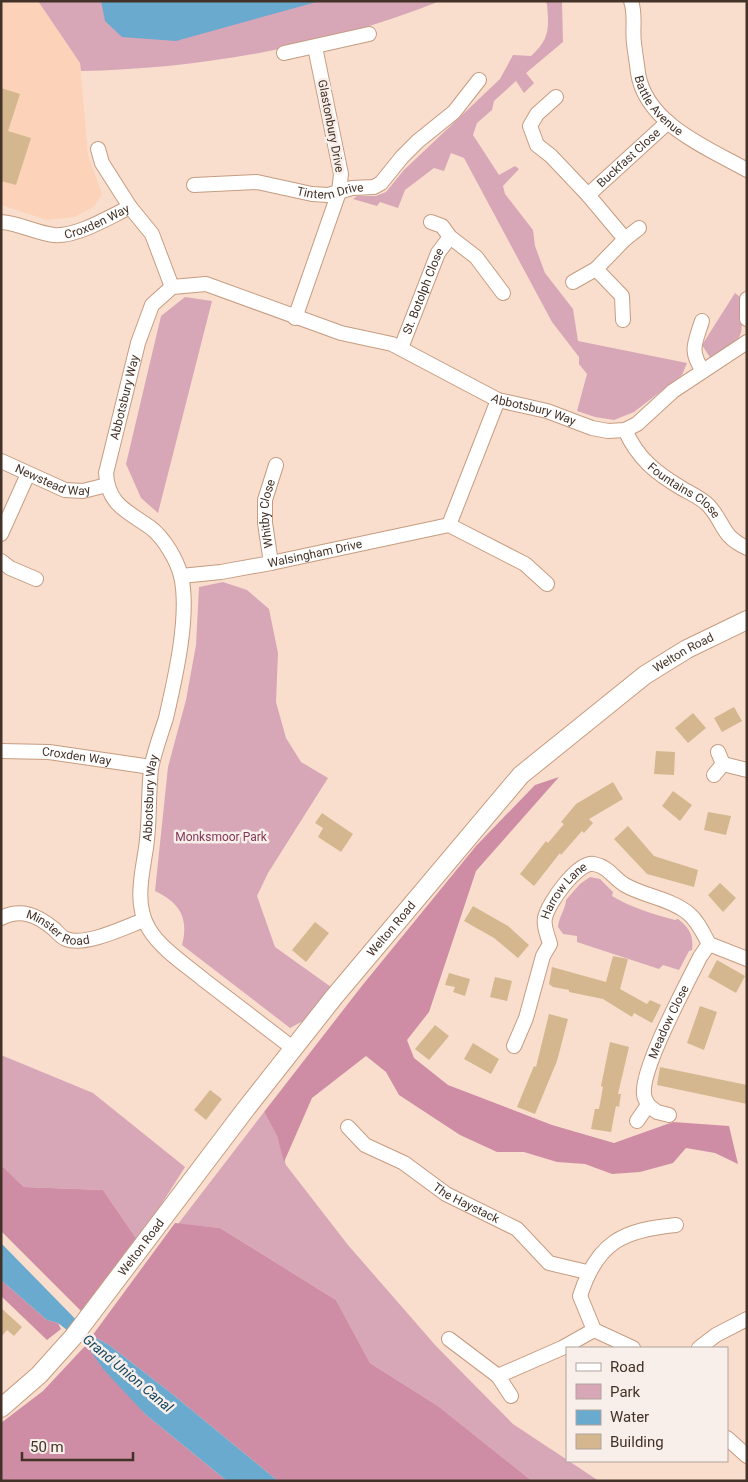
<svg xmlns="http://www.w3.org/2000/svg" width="748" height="1482" font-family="Roboto,sans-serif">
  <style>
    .built { fill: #fcd3b8 }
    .green { fill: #d7a7b8 }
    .forest { fill: #ce8da5 }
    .water { fill: #6baacf }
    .building { fill: #d4b78f }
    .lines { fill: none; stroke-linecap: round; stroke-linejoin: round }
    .minor-casing { stroke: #c69c80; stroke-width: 16 }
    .tertiary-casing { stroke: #c69c80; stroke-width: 20 }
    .minor { stroke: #fff; stroke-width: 14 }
    .tertiary { stroke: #fff; stroke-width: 18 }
    .labels { text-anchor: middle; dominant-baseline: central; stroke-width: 5; stroke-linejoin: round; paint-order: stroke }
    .street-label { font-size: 12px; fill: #433227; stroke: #f8efea }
    .park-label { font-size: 12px; fill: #843658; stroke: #f8efea }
    .water-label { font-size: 14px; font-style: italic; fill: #134660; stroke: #f8efea }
  </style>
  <rect width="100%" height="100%" fill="#f9decd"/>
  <!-- built -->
  <path class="built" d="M1,1H38L80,63L88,155L102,194L94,207L74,217L47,220L1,205Z"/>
  <!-- green -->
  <path class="green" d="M38,1H440C329,46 200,69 81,71L80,63Z
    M545,1H562L563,42L526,73L534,83L524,93L516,81L494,101L492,110L477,123L473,135L499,175L515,166L519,169L503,186L505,194L533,230L535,246L545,273L573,309L578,341L687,363L682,375L634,412L614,420L595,417L577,411L587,374L579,364V357L552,322L464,158L451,153L444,171L434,168L405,190L398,208L380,202L377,206L353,199L357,196H376L386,192L404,170L500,79L513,55L531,56C550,39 549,28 547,4Z
    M735,293L740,297C742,342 748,333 711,359L702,345Z
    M185,297L212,301L158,513L141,498L126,464L161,316Z
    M223,582L247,590L269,609L278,653L276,702L286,738L301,762L328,778L268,873L257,896L275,947L331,987L305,1020L290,1028L182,945C189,918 180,903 155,891L168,767L186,700L196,645L199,587Z
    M590,877L600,879L613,892L612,896C632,908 653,914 675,920L678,919C689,928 694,935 692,950L689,951L679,970L663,965L659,969L577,942V936L563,934L558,927C559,916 566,908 566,900L580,884Z
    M1,1055L93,1093L185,1167L138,1241L103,1190L24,1187L1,1165Z
    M264,1112L277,1136L286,1165L348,1245L436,1346L513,1424L599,1481H532L438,1406L370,1363L336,1300L220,1228L178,1224Z"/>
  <!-- forest -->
  <path class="forest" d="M559,777L476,871L429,1012L407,1040L414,1058L448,1085L552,1125L614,1143L673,1122L729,1126L738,1164L715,1153L686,1148L673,1163L640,1172L612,1174L585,1164L557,1162L524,1152H497L460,1135L399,1095L386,1072L366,1056L312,1098L284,1162L277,1136L264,1112L361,987L476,846L535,785Z
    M1,1165L24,1187L103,1190L138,1241L82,1312L1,1231Z
    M175,1223L220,1228L336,1300L370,1363L438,1406L532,1481H278L171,1393L109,1345L92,1336Z
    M1,1280L47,1320L58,1323L61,1329L47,1340L1,1296Z
    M86,1345L145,1414L227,1481H1V1423L43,1391Z"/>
  <!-- water -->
  <path class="water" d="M101,1H320L176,41L122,37L105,21Z
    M1,1243L92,1336L109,1345L171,1393L278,1481H227L145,1414L104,1370L86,1345L58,1323L47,1320L1,1280Z"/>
  <!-- building -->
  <path class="building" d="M1,88L20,94L8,131L31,138L16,185L1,181Z
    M734,707L742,721L722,732L714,718Z
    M693,713L706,728L688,743L675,728Z
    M656,751L675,752L674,775L654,774Z
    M613,782L623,799L589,819L593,823L584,833L582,831L561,855L560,853L534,886L520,874L546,841L548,843L564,824L561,822L576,804Z
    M673,791L692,805L680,821L662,806Z
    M708,812L731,816L726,835L704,830Z
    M322,813L353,834L341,852L318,837L323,828L315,823Z
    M628,826L654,856L698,870L694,887L647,874L614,839Z
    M720,883L736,898L723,912L708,895Z
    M473,906L508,926L529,945L518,958L494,938L464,921Z
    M315,922L329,933L306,962L292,950Z
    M613,956L628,959L620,989L647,1004L650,1000L661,1005L652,1023L634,1013L632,1017L603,999L569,992V990L553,987L549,984L552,967L606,982Z
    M717,960L745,976L736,993L708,977Z
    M449,973L470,979L465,996L453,992L455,987L445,985Z
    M495,977L512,981L507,1001L490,997Z
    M700,1006L717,1012L704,1050L687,1043Z
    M549,1014L568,1019L557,1061L535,1114L517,1107L534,1066L536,1067Z
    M435,1025L449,1036L429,1060L415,1049Z
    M610,1042L629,1047L618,1094H621L619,1107L616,1106L611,1132L591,1129L595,1109H599L603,1087L601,1086Z
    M473,1043L499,1059L491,1074L464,1059Z
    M660,1067L747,1085V1104L657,1085Z
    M210,1090L222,1099L206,1120L194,1110Z
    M1,1308L22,1327L14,1336L7,1330L1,1337Z"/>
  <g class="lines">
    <!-- minor casing -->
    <g class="minor-casing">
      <g id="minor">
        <path id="s1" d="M631,1C636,15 632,29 634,43C635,53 637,63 638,73C646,124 708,148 747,170"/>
        <path d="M284,53L369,34"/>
        <path d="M556,97L537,114L530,126L537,145L551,156L588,195L625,239L596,269"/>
        <path d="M98,149L102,163L130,207"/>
        <path id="s2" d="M194,185L257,182L312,194L328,195L352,188L374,187L381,183L402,157L418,141L454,112L479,80"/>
        <path id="s3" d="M588,195L668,122"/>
        <path id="s4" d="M1,222C19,223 36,233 54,235C77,237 109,217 130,207L152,234L172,287"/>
        <path d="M431,222L442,226L450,237L476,257L503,293"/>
        <path d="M625,239L639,228"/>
        <path d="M573,282L596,269L622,296L623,320"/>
        <path d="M747,299V319"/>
        <path d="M295,318L339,192L341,174L315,47"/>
        <path d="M702,321C695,343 689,351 703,371"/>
        <path id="s5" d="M401,348L438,253L450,237"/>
        <path id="s6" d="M625,430C638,459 656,473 683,489C692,494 703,499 709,506C725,524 721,536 747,548"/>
        <path id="s7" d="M1,461L65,490L83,491L107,485"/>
        <path d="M449,525L498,400"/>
        <path d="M1,534L28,474"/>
        <path d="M1,561L10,568L36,579"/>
        <path id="s8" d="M271,563L265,523V500L276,465"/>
        <path id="s9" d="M181,576L221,572L271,563L449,525L525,564L547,584"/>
        <path id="s10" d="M1,751L49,752L151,767"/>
        <path d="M723,764L747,770"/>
        <path d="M714,775L723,764L718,752"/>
        <path id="s11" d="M1,918C21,908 37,915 54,929C57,932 61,937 66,939C85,947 125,927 144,920"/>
        <path id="s12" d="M514,1046L526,1018L543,956L550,944C548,936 543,926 545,918C548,903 578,861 594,864C609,867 613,878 625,885C644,896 671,899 688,913C698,921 703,933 709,944L747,959"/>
        <path id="s13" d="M294,1049C264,1026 234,1003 204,980C186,965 161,949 149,929C134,905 142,874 146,848C150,822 148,795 151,769C154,752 161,734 166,718C175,679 190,615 181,576C177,560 164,538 151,528C128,511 108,506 106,473L138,343L152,305L172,287L206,284L341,333L392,344L498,400L547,411L592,428L608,431L625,430L637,424L673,391L747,342"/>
        <path d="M648,1105L657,1112L669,1115"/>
        <path id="s14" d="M637,1121L648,1105C647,1102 644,1098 644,1094C641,1068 687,984 700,957L709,944"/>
        <path id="s15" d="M348,1127L365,1145L404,1163L446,1194L517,1229L549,1263L587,1272"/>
        <path d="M449,1339L498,1376L562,1348L594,1330"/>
        <path d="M633,1348L594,1330L580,1296C597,1242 623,1230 676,1225"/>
        <path d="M699,1348L716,1335L747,1319"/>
        <path d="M498,1376L511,1396"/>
        <path d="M727,1438L747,1456"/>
      </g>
    </g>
    <!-- tertiary casing -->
    <g class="tertiary-casing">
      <g id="tertiary">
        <path id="s16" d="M1,1408L39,1375L74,1336L245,1110L334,997L521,775L645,675L687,649L747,620"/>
      </g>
    </g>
    <!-- minor -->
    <use href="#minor" class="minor"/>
    <!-- tertiary -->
    <use href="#tertiary" class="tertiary"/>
  </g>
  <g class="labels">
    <!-- street labels -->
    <g class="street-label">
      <text stroke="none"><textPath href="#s1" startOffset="112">Battle Avenue</textPath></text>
      <text transform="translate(331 126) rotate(79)">Glastonbury Drive</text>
      <text stroke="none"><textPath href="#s3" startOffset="55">Buckfast Close</textPath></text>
      <text stroke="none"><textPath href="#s2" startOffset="138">Tintern Drive</textPath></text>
      <text stroke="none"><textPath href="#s4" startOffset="100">Croxden Way</textPath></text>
      <text stroke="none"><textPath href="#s5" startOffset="61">St. Botolph Close</textPath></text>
      <text stroke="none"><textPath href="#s13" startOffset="758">Abbotsbury Way</textPath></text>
      <text stroke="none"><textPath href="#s13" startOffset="1268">Abbotsbury Way</textPath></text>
      <text stroke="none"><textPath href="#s7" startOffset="56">Newstead Way</textPath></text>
      <text stroke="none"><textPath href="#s6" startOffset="86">Fountains Close</textPath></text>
      <text stroke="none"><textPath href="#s8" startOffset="50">Whitby Close</textPath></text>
      <text stroke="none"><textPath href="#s9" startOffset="136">Walsingham Drive</textPath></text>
      <text stroke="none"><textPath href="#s16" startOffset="1024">Welton Road</textPath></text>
      <text stroke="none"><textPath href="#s10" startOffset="76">Croxden Way</textPath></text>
      <text stroke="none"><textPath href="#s13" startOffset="322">Abbotsbury Way</textPath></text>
      <text stroke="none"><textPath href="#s12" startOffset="169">Harrow Lane</textPath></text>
      <text stroke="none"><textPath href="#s11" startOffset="62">Minster Road</textPath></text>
      <text stroke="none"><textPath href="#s16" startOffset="619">Welton Road</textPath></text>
      <text stroke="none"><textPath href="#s14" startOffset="108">Meadow Close</textPath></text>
      <text stroke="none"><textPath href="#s15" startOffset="142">The Haystack</textPath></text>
      <text stroke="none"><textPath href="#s16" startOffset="214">Welton Road</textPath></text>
    </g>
    <!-- park labels -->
    <g class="park-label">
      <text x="221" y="837">Monksmoor Park</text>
    </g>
    <!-- water labels -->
    <g class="water-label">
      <text transform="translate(128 1373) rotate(40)">Grand Union Canal</text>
    </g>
  </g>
  <!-- border -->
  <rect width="748" height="1482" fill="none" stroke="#433227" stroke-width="5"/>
  <!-- legend -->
  <rect x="566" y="1347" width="162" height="115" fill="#f8efea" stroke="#b0a39c"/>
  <rect x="576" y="1363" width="25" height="8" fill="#ffffff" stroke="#b0a39c"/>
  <text x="610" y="1372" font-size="15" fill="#433227">Road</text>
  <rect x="576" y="1384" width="25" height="15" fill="#d7a7b8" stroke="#b0a39c"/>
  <text x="610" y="1397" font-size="15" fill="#433227">Park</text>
  <rect x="576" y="1410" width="25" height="15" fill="#6baacf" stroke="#b0a39c"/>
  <text x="610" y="1422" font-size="15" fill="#433227">Water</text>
  <rect x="576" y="1434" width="25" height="15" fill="#d4b78f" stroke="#b0a39c"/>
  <text x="610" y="1447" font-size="15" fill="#433227">Building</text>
  <!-- scale -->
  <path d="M22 1452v8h111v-8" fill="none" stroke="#433227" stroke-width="2.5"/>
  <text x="30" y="1452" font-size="15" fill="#433227" stroke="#f8efea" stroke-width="4" paint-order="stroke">50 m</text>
</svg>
